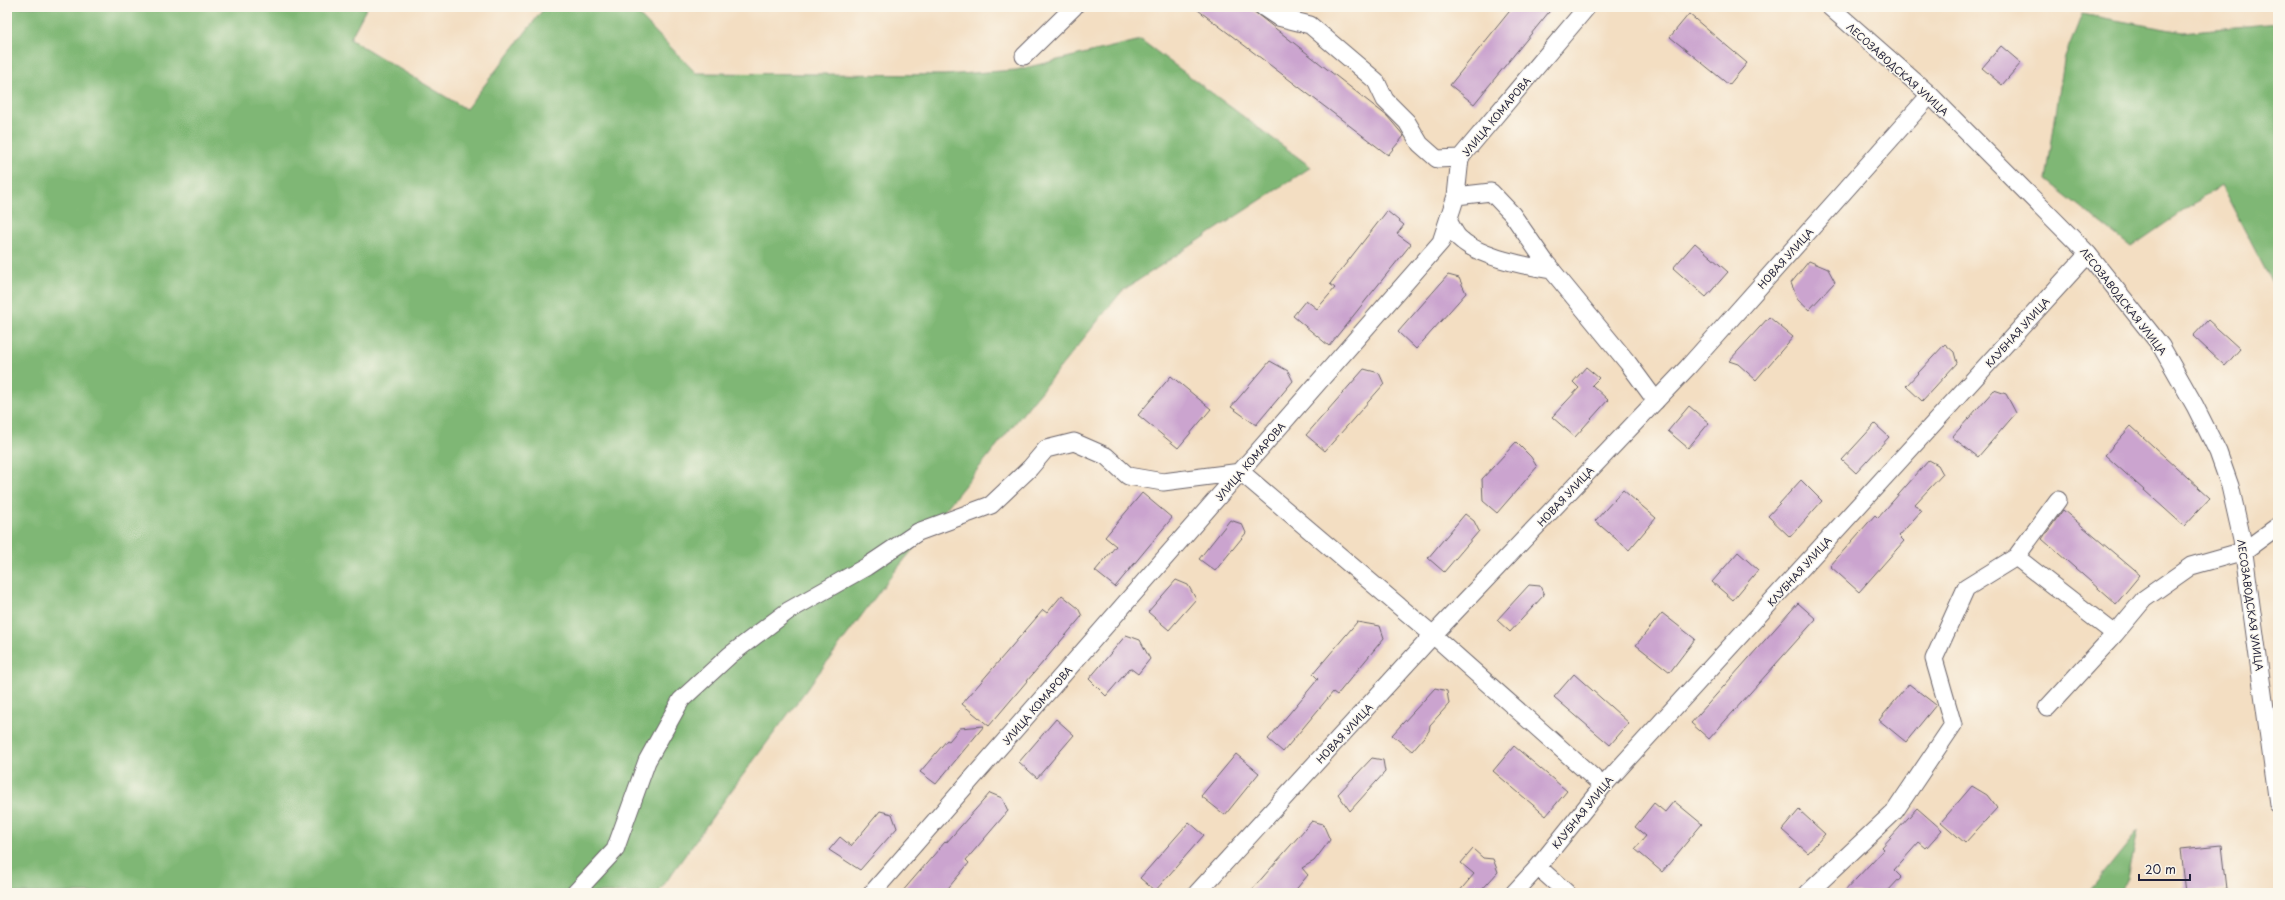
<svg xmlns="http://www.w3.org/2000/svg" width="2285" height="900" font-family="'Playpen Sans',sans-serif">
  <style>
    .forest { fill: #7fb774; stroke: #506c58 }
    .building { fill: #cba4cf }
    .lines { fill: none; stroke-linecap: round; stroke-linejoin: round }
    .minor-casing { stroke: #6b646a; stroke-width: 19 }
    .minor { stroke: #fff; stroke-width: 17 }
    .labels { text-anchor: middle; dominant-baseline: central; stroke-width: 3; stroke-linejoin: round; paint-order: stroke }
    .street-label { font-size: 10px; fill: #22223b; stroke: #fbf7ec }
  </style>
  <rect width="100%" height="100%" fill="#fbf7ec"/>
  <filter id="ink" filterUnits="userSpaceOnUse"><feTurbulence type="fractalNoise" baseFrequency=".025" numOctaves="2"/><feDisplacementMap in="SourceGraphic" scale="8" xChannelSelector="R" yChannelSelector="G"/><feConvolveMatrix kernelMatrix="1 2 1 2 8 2 1 2 1" color-interpolation-filters="sRGB"/></filter>
  <filter id="wash" filterUnits="userSpaceOnUse"><feTurbulence type="fractalNoise" baseFrequency=".012" numOctaves="4" result="noise"/><feDisplacementMap in="SourceGraphic" scale="16" xChannelSelector="R" yChannelSelector="G"/><feGaussianBlur stdDeviation="0.9" result="paint"/><feColorMatrix in="noise" values="0 0 0 0 0 0 0 0 0 0 0 0 0 0 0 0 0 1.4 0 .05"/><feComposite in="paint" operator="in"/></filter>
  <g filter="url(#wash)">
    <rect width="100%" height="100%" fill="#f3dec2"/>
    <!-- forest -->
    <path class="forest" d="M7,7H367L350,39L466,109L545,7H631L696,73L944,75L1016,70L1141,40L1311,167L1122,291L888,580L731,791L658,893H7Z
      M2082,14L2182,32L2278,23V294L2221,185L2131,247L2046,180L2064,60Z
      M2138,831L2128,878L2120,893H2088Z"/>
    <g id="blocks">
      <!-- building -->
      <path class="building" d="M1194,7H1248L1387,116L1404,136L1388,155Z
        M1513,7H1553L1474,104L1450,85Z
        M1689,14L1747,63L1729,85L1670,37Z
        M2001,46L2021,63L2002,85L1982,68Z
        M1387,211L1404,225L1397,234L1411,244L1329,346L1293,316L1306,300L1317,309L1335,288L1330,284Z
        M1695,243L1728,272L1706,297L1673,268Z
        M1809,261L1828,269L1835,282L1809,310L1798,300L1791,283Z
        M1448,275L1459,278L1466,293L1416,349L1398,332Z
        M1769,317L1793,337L1756,380L1738,364L1729,361Z
        M2208,320L2240,349L2225,366L2193,336Z
        M1945,344L1954,352L1957,363L1922,401L1906,386Z
        M1270,361L1288,371L1293,381L1256,425L1231,407Z
        M1586,367L1599,378L1592,385L1608,400L1575,437L1552,417L1579,388L1573,382Z
        M1364,369L1379,373L1384,384L1325,451L1306,435Z
        M1171,376L1211,409L1178,448L1138,415Z
        M1994,390L2006,394L2016,413L1978,457L1952,437Z
        M1689,406L1709,423L1688,448L1668,431Z
        M1875,424L1889,437L1856,473L1842,460Z
        M2131,426L2210,498L2184,526L2105,455Z
        M1516,442L1531,457L1537,467L1497,513L1483,501L1482,479Z
        M1929,460L1938,465L1943,474L1915,504L1921,511L1899,536L1904,541L1859,592L1830,566L1875,515L1878,518Z
        M1801,480L1822,501L1790,537L1768,516Z
        M1623,490L1656,518L1629,550L1595,521Z
        M1142,493L1172,518L1115,587L1095,571L1116,546L1105,537Z
        M2063,510L2140,575L2116,604L2042,539Z
        M1465,514L1474,521L1479,531L1444,572L1428,558Z
        M1230,520L1242,524L1246,533L1215,571L1199,559Z
        M1738,552L1758,570L1733,600L1712,582Z
        M1176,580L1188,585L1196,599L1169,630L1148,612Z
        M1529,585L1540,586L1544,595L1510,632L1497,620Z
        M1062,595L1078,608L1082,616L989,726L962,704L1043,610L1047,613Z
        M1798,603L1816,619L1709,739L1691,723Z
        M1662,613L1695,639L1670,672L1636,645Z
        M1357,622L1380,626L1384,638L1337,695L1333,692L1283,752L1268,739L1318,679L1313,674Z
        M1126,635L1140,640L1150,659L1138,674L1130,668L1106,696L1089,679Z
        M1574,674L1629,723L1610,745L1554,697Z
        M1909,684L1936,705L1906,742L1879,720Z
        M1435,688L1447,691L1449,704L1430,725L1429,731L1412,751L1392,735Z
        M1056,719L1074,735L1037,778L1019,762Z
        M984,726L936,784L920,772L947,740L949,741L960,728Z
        M1514,746L1567,791L1546,816L1493,771Z
        M1236,754L1259,773L1225,815L1201,796Z
        M1372,758L1383,760L1385,772L1350,811L1338,794Z
        M1972,786L1987,795L1997,808L1965,843L1941,822Z
        M990,793L1002,798L1008,811L966,860L969,863L944,893H901L945,842L946,843Z
        M1674,801L1702,824L1662,872L1635,849L1646,836L1635,827L1654,803L1665,812Z
        M1917,808L1942,830L1926,848L1919,842L1894,870L1901,877L1886,893H1843L1884,849L1882,847Z
        M1799,810L1825,834L1808,853L1782,830Z
        M880,811L892,814L897,828L860,870L829,850L840,837L851,846Z
        M1312,821L1323,824L1330,840L1314,861L1302,868L1308,875L1293,893H1249Z
        M1189,822L1204,835L1155,891L1140,878Z
        M2221,845L2226,889L2186,893L2181,849Z
        M1473,849L1483,858L1493,859L1498,872L1479,893H1458L1474,874L1461,863Z"/>
    </g>
  </g>
  <g filter="url(#ink)">
    <use href="#blocks" fill-opacity="0" stroke="#6b646a" stroke-width="1"/>
    <g class="lines">
      <!-- minor casing -->
      <g class="minor-casing">
        <path id="minor" d="M1263,7L1278,17L1310,25L1376,81L1385,100L1407,122L1420,144L1437,159L1460,158
          M1830,7L1930,95L2088,254L2161,346L2195,406L2218,452L2230,486L2242,539L2278,804
          M1024,56L1074,7
          M1456,196L1491,192L1512,214L1546,263L1628,363L1656,401
          M1449,222C1452,227 1455,234 1459,238C1479,257 1525,266 1552,270
          M2016,557L2115,634L2144,599L2191,566L2244,551L2278,526
          M2047,708L2115,634
          M1538,867L1567,893
          M575,893L615,850L647,761L681,700L730,655L788,611L866,567L918,532L991,505L1030,468L1046,449L1074,442L1106,456L1128,476L1163,482L1241,472L1433,635L1603,786
          M872,893L1441,242L1456,196L1460,158L1587,7
          M1197,893L1433,635L1688,367L1930,95
          M1514,893L1538,867L1603,786L2088,254
          M1808,893L1895,811L1953,725L1934,659L1966,588L2016,557L2058,500"/>
      </g>
      <!-- minor -->
      <use href="#minor" class="minor"/>
    </g>
  </g>
  <g class="labels">
    <!-- street labels -->
    <g class="street-label">
      <text transform="translate(1898 69) rotate(42)">ЛЕСОЗАВОДСКАЯ УЛИЦА</text>
      <text transform="translate(1496 116) rotate(-50)">УЛИЦА КОМАРОВА</text>
      <text transform="translate(1785 258) rotate(-48)">НОВАЯ УЛИЦА</text>
      <text transform="translate(2124 301) rotate(52)">ЛЕСОЗАВОДСКАЯ УЛИЦА</text>
      <text transform="translate(2017 332) rotate(-48)">КЛУБНАЯ УЛИЦА</text>
      <text transform="translate(1250 461) rotate(-49)">УЛИЦА КОМАРОВА</text>
      <text transform="translate(1565 496) rotate(-47)">НОВАЯ УЛИЦА</text>
      <text transform="translate(1799 571) rotate(-48)">КЛУБНАЯ УЛИЦА</text>
      <text transform="translate(2251 605) rotate(82)">ЛЕСОЗАВОДСКАЯ УЛИЦА</text>
      <text transform="translate(1037 705) rotate(-49)">УЛИЦА КОМАРОВА</text>
      <text transform="translate(1344 733) rotate(-47)">НОВАЯ УЛИЦА</text>
      <text transform="translate(1582 812) rotate(-51)">КЛУБНАЯ УЛИЦА</text>
    </g>
  </g>
  <!-- margin -->
  <rect width="2285" height="900" fill="none" stroke="#fbf7ec" stroke-width="24"/>
  <!-- scale -->
  <path d="M2139 874v6h51v-6" fill="none" stroke="#22223b" stroke-width="2"/>
  <text x="2145" y="874" font-size="12" fill="#22223b" stroke="#fbf7ec" stroke-width="3" paint-order="stroke">20 m</text>
</svg>
